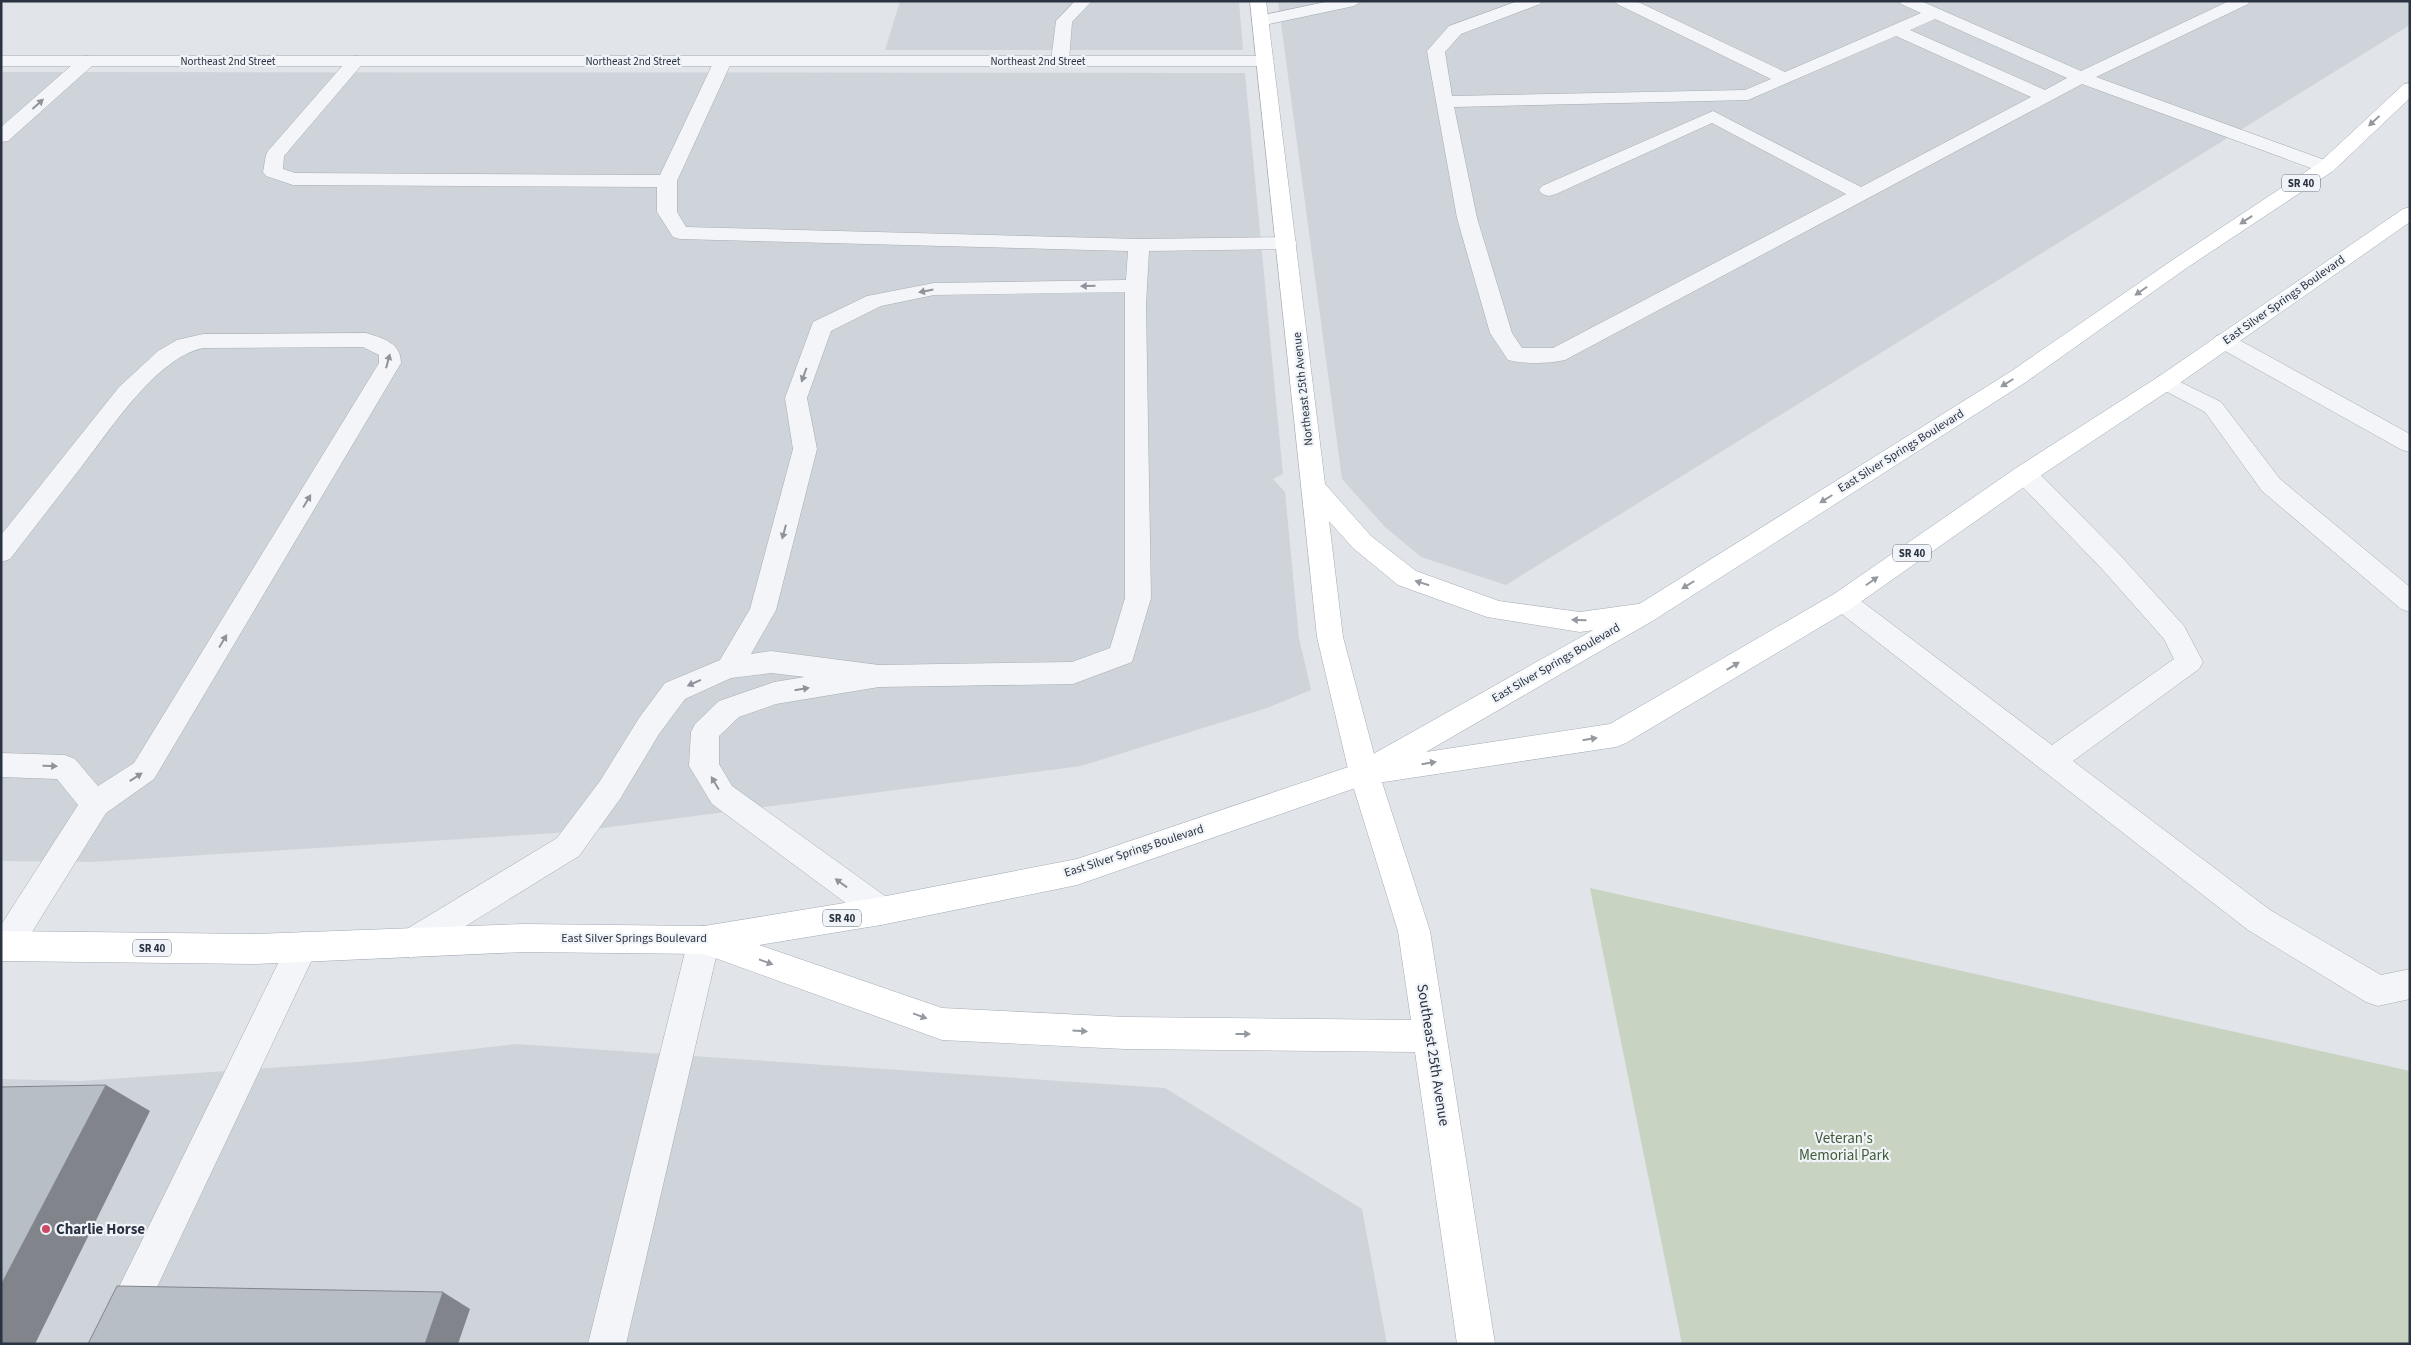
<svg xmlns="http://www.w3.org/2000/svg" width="2411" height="1345" font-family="'Source Sans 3',sans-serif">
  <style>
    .built { fill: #cfd4db }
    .green { fill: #c8d3c2 }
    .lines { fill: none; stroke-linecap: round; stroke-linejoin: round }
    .lane-casing { stroke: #a6acb3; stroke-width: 1 }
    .street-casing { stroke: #a6acb3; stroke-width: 1 }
    .secondary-casing { stroke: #a6acb3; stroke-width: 1 }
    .primary-casing { stroke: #a0aab5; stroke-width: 1 }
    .lane { fill: #f4f5f8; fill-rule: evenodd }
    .street { fill: #f4f5f8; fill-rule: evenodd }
    .secondary { fill: #fff; fill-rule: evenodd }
    .primary { fill: #fff; fill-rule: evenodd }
    .shaded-wall { fill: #81858b }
    .building { fill: #b8bec6; stroke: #81858b }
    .oneway { fill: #8f949c }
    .oneway2 { fill: #9499a0 }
    .poi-dot { fill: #cb4965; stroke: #f0f3f7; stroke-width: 2 }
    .labels { text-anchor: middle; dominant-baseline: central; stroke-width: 4.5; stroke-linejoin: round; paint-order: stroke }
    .far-street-label { font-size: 11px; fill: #2a3341; stroke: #f0f3f7 }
    .shield { fill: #f0f3f7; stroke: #656d78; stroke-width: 1 }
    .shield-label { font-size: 11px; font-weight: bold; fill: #2a3341 }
    .street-label { font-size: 12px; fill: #2a3341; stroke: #f0f3f7 }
    .near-street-label { font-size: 15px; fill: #2a3341; stroke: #f0f3f7 }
    .near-park-label { font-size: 15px; fill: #405c37; stroke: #f0f3f7 }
    .near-poi-label { font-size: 15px; font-weight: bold; fill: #2a3341; stroke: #f0f3f7; text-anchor: start }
  </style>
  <rect width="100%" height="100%" fill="#e1e5e9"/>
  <!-- built -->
  <path class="built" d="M900,1H1239L1243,50H885Z
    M1278,1H2410V25L1506,585L1421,557L1385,527L1342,479Z
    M1,72L1245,73L1282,464L1283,474L1273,479L1285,492L1299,638L1311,690L1267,708L1081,766L572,832L92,862L1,861Z
    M516,1044L1165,1088L1362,1209L1387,1344H1V1079L80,1081L358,1062Z"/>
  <!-- green -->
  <path class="green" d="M1590,888L2410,1071V1344H1682Z"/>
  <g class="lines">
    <!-- lane casing -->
    <g class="lane-casing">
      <path id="lane" d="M1075,1H1092L1072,22L1069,61L1066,65H1054L1051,61L1056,21Z
        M1330,1H1362L1354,6L1260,26L1254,25L1252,21L1254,17Z
        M1518,1H1542L1540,4L1461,34L1445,52L1452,96L1745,90L1771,79L1617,4L1615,1H1636L1785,72L1921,13L1901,4L1899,1H1921L2081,71L2229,1H2250L2248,4L2096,77L2333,163L2335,167L2333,171H2319L2082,84L1565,360C1548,364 1525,364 1508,360L1490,333L1457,218L1427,51L1449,26ZM1935,19L2067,78L2045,90L1910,30ZM1896,36L2031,97L1861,187L1713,111L1542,186L1539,190L1542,194L1549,196L1556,194L1712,123L1846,194L1553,348H1522L1512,333L1477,218L1454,107L1748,100Z
        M87,56L93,57L96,61L93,65L8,141L1,142V127L81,57Z
        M356,56L362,57L365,61L284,156L283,169L295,173L660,175L714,61L717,57H729L732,61L677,181V212L686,227L1139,239L1287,237L1294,239L1297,243L1294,247L1287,249L1149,251L1146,305L1151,598L1132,662L1073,684L879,687L776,704L739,717L719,736V764L732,786L892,901L897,911L892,921L881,925L870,921L712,804L689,766L691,732L695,724L719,701L774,682L805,677L771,673L731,678L685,699L659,734L620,799L579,856L422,953L411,958L400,953L395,943L400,933L557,838L600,781L639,718L665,683L720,660L750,609L793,449L785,398L813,322L867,296L934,283L1126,280L1128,251L680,239L673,237L657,212V187L293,185L266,176L263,172L266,155L268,151L350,57ZM1125,292V598L1110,648L1072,662L879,665L771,651L751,654L776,610L817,449L807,398L831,331L881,306L934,295Z
        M366,333C383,338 401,343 401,363L154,779L106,813L17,956L6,961L1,959V925L78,805L57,779L1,777V753L65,755L75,759L98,786L134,763L379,363V355L363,347L203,348C156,358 111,429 82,466C58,497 34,528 10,559L1,562V535L119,387L158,351L177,340L203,334Z
        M2224,334L2232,336L2410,434V452L2402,450L2216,346L2213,341L2216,336Z
        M2166,375L2221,402L2280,479L2410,587V612L2401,609L2262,491L2205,412L2158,387L2155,382L2158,377Z
        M2025,466L2034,468L2120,555L2184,626L2203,662L2199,669L2073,761L2270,910L2381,975L2410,969V999L2378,1006L2366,1002L2248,930L1834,608L1830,601L1834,594L1843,591L1852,594L2052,745L2174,659L2164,639L2102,569L2016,480L2013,474L2016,468Z
        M704,926L715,930L720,940L626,1344H588L688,940L693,930Z
        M302,932L313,937L318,947L130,1344H91L291,937Z"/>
    </g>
    <!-- street casing -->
    <g class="street-casing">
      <path id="street" d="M1,56H1265L1271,57L1274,61L1271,65L1265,66H1Z"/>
    </g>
    <!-- secondary casing -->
    <g class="secondary-casing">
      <path id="secondary" d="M1250,1H1266L1325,484L1371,536L1416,571L1499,601L1580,612L1645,603L1654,606L1658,613L1654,620L1645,623L1580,632L1487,617L1398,585L1353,548L1329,521L1343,637L1379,773L1430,931L1495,1344H1457L1415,1052L1125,1049L942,1040L693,950L688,940L693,930L704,926L942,1008L1125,1017L1411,1020L1398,931L1349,773L1317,637Z"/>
    </g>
    <!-- primary casing -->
    <g class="primary-casing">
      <path id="primary" d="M2410,83V98L2333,171L2188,267L2026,382L1654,620L1426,752L1610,724L1834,594L2016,468L2158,377L2403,209L2410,207V222L2174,387L2034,480L1852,608L1626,743L1616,747L1364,785L1077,885L881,925L704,954L524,952L255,964L1,961V931L255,934L524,924L704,926L881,897L1077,859L1366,761L1368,757L1636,606L2010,372L2174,259L2319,163L2404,84Z"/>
    </g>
    <!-- lane -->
    <use href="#lane" class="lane"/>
    <!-- street -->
    <use href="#street" class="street"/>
    <!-- secondary -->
    <use href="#secondary" class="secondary"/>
    <!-- primary -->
    <use href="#primary" class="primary"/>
  </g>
  <!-- shaded-wall -->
  <path class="shaded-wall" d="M106,1085L150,1111L35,1344H1V1285Z
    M443,1292L470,1309L458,1344H425Z"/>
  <!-- building -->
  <path class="building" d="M106,1085L1,1285V1087Z
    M117,1286L443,1292L425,1344H88Z"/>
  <!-- one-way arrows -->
  <defs><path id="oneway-solid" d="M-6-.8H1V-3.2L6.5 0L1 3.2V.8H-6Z" transform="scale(1.25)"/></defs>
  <g class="oneway">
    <use href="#oneway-solid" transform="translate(38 104) rotate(-42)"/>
    <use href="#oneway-solid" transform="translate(1088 286) rotate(179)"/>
    <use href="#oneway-solid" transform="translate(926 291) rotate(169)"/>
    <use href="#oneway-solid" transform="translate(388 361) rotate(-75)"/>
    <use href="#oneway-solid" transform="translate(804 375) rotate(110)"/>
    <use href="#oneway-solid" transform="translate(307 501) rotate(-59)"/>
    <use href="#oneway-solid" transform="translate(784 532) rotate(105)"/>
    <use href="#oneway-solid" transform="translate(223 641) rotate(-59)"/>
    <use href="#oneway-solid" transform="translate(694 683) rotate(156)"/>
    <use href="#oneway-solid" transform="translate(802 689) rotate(-9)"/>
    <use href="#oneway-solid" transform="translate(50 766) rotate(2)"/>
    <use href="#oneway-solid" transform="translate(136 777) rotate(-33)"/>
    <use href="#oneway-solid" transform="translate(715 783) rotate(-121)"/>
    <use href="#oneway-solid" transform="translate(841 883) rotate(-144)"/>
  </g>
  <g class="oneway2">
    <use href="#oneway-solid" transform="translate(2374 121) rotate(137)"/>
    <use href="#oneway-solid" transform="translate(2246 220) rotate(147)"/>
    <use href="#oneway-solid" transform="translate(2141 291) rotate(145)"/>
    <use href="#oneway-solid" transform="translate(2007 383) rotate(148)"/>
    <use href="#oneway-solid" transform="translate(1826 499) rotate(148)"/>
    <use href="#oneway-solid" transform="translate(1872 581) rotate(-35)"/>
    <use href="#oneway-solid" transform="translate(1422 583) rotate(-162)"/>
    <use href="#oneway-solid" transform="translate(1688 585) rotate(148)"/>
    <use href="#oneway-solid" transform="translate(1579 620) rotate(-179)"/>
    <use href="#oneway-solid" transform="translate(1733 666) rotate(-31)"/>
    <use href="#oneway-solid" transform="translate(1590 739) rotate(-9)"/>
    <use href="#oneway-solid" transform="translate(1429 763) rotate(-9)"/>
    <use href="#oneway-solid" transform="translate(766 962) rotate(20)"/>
    <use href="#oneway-solid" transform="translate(920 1016) rotate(20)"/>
    <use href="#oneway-solid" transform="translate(1080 1031) rotate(3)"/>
    <use href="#oneway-solid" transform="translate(1243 1034)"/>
  </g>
  <!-- markers -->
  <circle class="poi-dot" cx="46" cy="1229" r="5"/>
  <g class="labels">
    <!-- far-street labels -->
    <g class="far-street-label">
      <text x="228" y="61">Northeast 2nd Street</text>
      <text x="633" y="61">Northeast 2nd Street</text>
      <text x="1038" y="61">Northeast 2nd Street</text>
    </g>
    <!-- shield labels -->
    <g class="shield">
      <rect x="2282" y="174.5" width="38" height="17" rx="4"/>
      <rect x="1893" y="544.5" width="38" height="17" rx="4"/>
      <rect x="823" y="909.5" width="38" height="17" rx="4"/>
      <rect x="133" y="939.5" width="38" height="17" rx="4"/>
    </g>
    <g class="shield-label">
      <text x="2301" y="183">SR 40</text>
      <text x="1912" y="553">SR 40</text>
      <text x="842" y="918">SR 40</text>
      <text x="152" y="948">SR 40</text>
    </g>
    <!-- street labels -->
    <g class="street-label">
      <text transform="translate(2284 300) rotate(-35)">East Silver Springs Boulevard</text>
      <text transform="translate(1303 389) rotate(-96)">Northeast 25th Avenue</text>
      <text transform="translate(1901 451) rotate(-32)">East Silver Springs Boulevard</text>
      <text transform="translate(1556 663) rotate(-30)">East Silver Springs Boulevard</text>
      <text transform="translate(1134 851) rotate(-18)">East Silver Springs Boulevard</text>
      <text x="634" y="938">East Silver Springs Boulevard</text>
    </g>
    <!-- near-street labels -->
    <g class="near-street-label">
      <text transform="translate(1433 1055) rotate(81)">Southeast 25th Avenue</text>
    </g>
    <!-- near-park labels -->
    <g class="near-park-label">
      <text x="1844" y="1138">Veteran's<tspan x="1844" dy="17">Memorial Park</tspan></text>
    </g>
    <!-- near-poi labels -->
    <g class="near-poi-label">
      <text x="56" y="1229">Charlie Horse</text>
    </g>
  </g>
  <!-- border -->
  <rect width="2411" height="1345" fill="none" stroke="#2a3341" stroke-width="5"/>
</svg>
